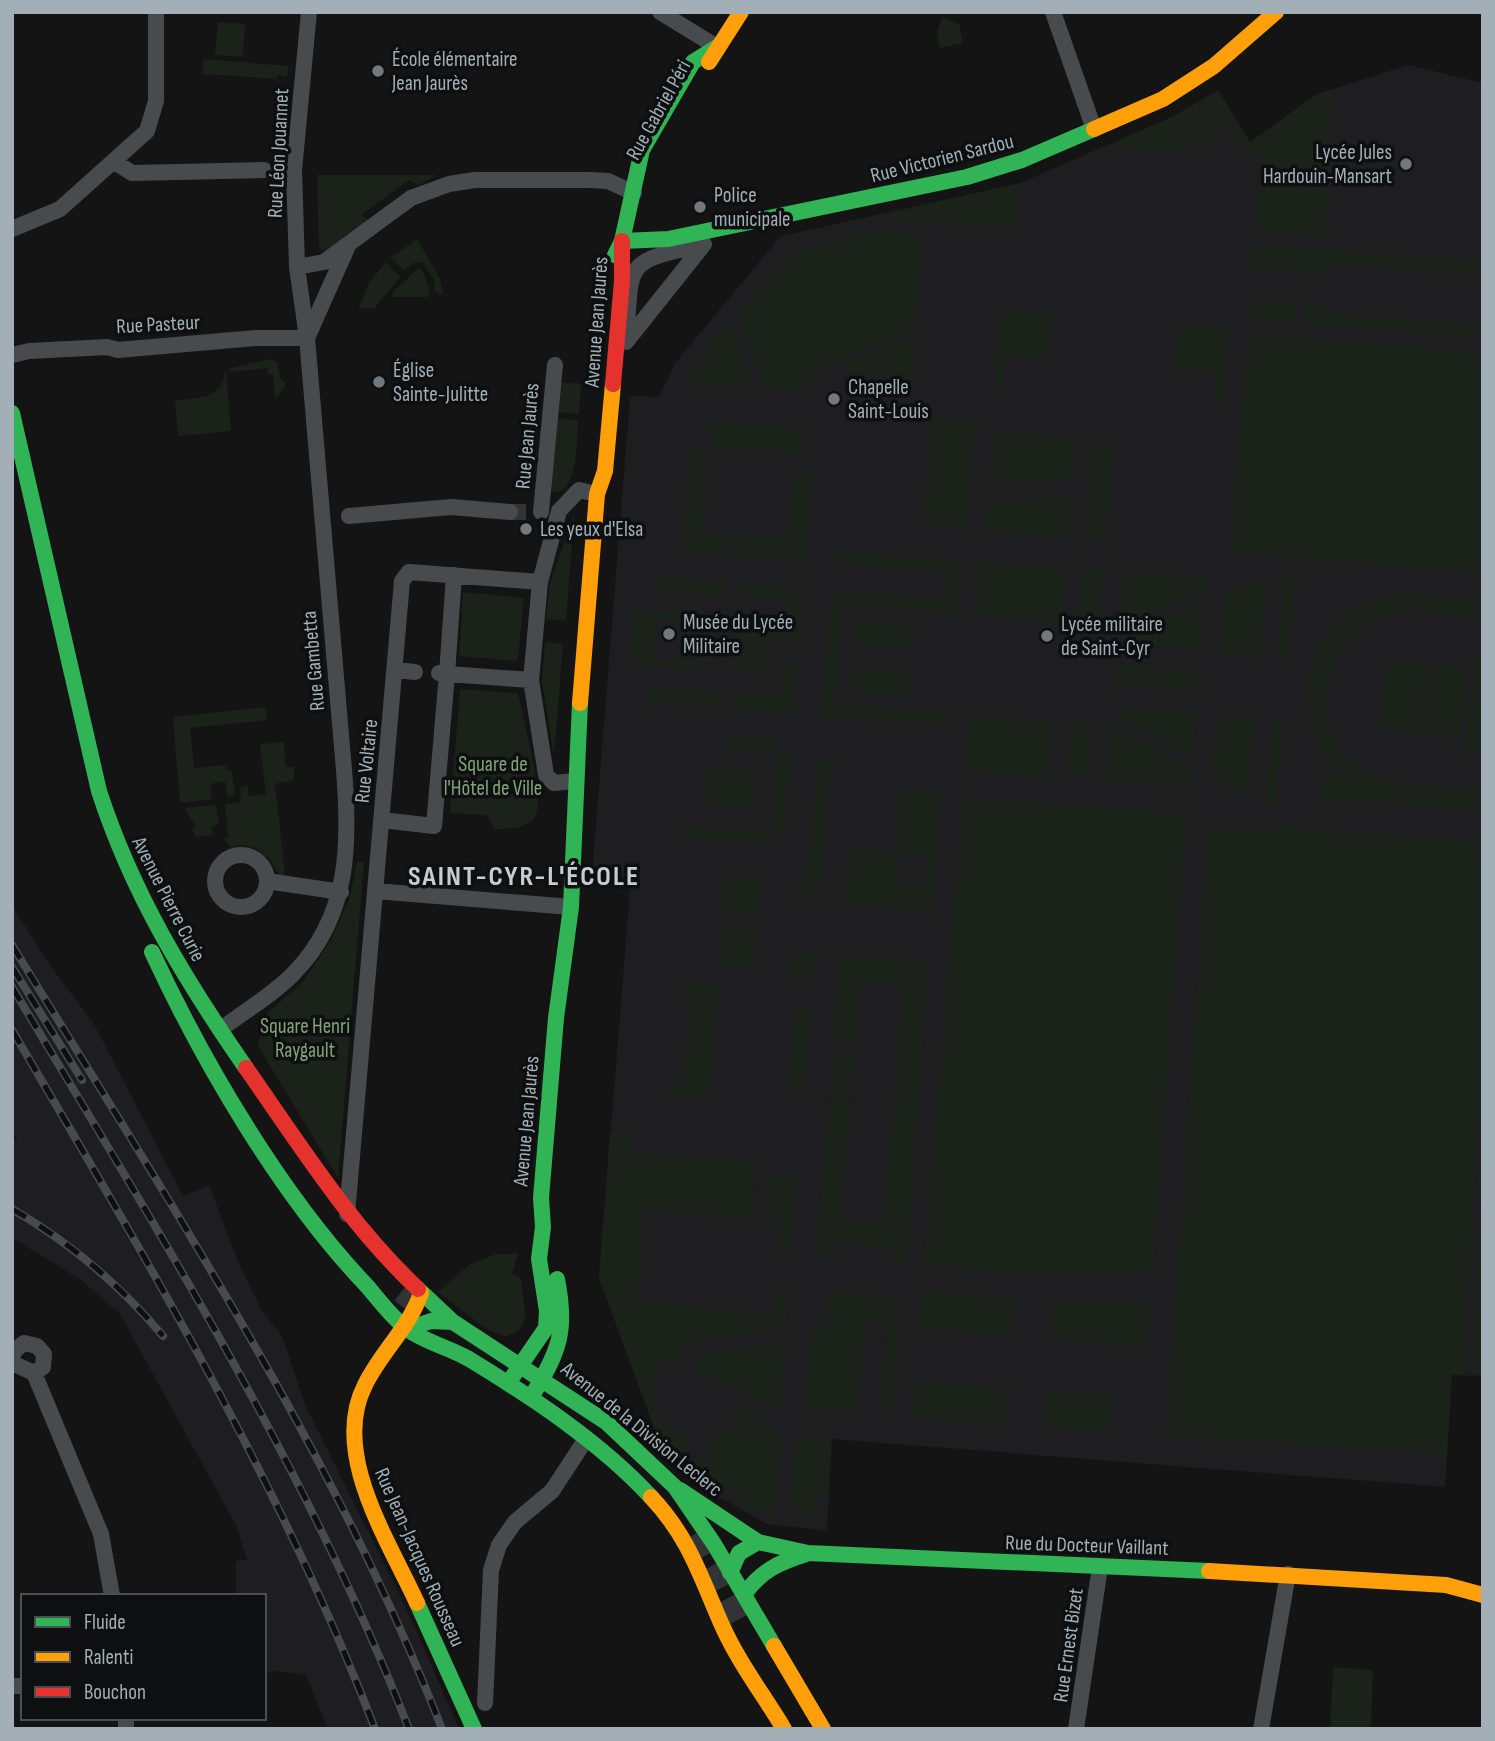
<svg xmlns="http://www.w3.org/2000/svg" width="1495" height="1741" viewBox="0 0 1495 1741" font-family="'Sofia Sans Condensed',sans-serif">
<rect width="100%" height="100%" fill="#141414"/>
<!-- built -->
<path fill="#1e1e20" d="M1409,65l74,18v1293l-31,-1 -7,112 -613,-48 -5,92 -61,-7 -50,-29 -58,-57 -59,-160 32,-400 -39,-4 38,-476 5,-2 24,1 17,-35 105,-126 239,-53 154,-67 44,-26 32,52 67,-48z
M12,905l37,59 45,60 89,172 26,-11 30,79 22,45 21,27 23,69 103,207 51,117h-131l-22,-54 -30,-4 -12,3v-78h-28v-35l11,-1 -10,-33 -117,-213 -39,-34 -69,-42v-96l5,-3 -5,-8z"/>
<!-- green -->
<path fill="#1b221a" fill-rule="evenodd" d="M942,17l17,7 4,19 -23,5 -3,-16z
M218,22l27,2 -2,33 -28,-2z
M204,59l84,7 -1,10 -10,-1v4l-75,-5z
M1333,89l-7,149 -70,-6 4,-72 -5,-8 -17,-4 -13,-21 -12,-6 -2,31 -8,-3 1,-12h-8l-2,11 -27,3 -61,-4 68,-31 44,-26 32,52 67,-48z
M317,175h119l-17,10 -10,-5 -48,35 8,5 -38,28 -9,2 -3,-4z
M1020,183l-4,45 -142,-10z
M888,232l34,2 -7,95 -91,38 -9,7 -8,17 -42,-3 -28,-72 52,-61 73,-22z
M417,239l23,40 3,16 -8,-3 -1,-12 -11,-17 -7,-1 -12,8 -13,-12z
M1253,245l230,16v15l-157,-13 -1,10 -72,-4z
M386,262l14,15 -26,32 -15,-1 9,-24z
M417,269h5l8,23 -3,5h-34l-1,-4z
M1250,299l47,4 -2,20 -47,-4z
M1306,302l17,1 -1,10 161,13v11l-178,-13z
M1002,310l51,5 -5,44 -42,-3 -3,30 -8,-1z
M1179,325l50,3 -6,78h-8l2,-33 -42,-3z
M724,329l8,1 20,52 -3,5 -59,-4 -2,-8z
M1248,334l235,18v222l-253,-21z
M916,336l-4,44 -64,-6 -8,-7z
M270,359l8,3 2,16 6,6 -11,16 -2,-26h-5l-1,-6 -39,4 3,-4z
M226,370l5,61 -53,5 -3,-35 33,-5 13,-10z
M558,382l23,2 -2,30 -24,-2z
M555,418l23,2c-1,18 1,80 -29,71z
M932,419l43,3 -8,106 -44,-4z
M708,422l96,7 -2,25 -90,-8 1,-14 -6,-1z
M995,431l81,7 -3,40 -84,6z
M1092,444l21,2 -7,95 -21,-2z
M690,447l18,1 -6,85 30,2 -2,20 -48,-3z
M794,471l19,1 -8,89 -65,-5 1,-20 47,4z
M1072,497l-4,40 -82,-6 1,-27z
M574,515l-8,106 -20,-2 4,-37z
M836,552l119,9 4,5 -2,48 -115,-8 -7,98 114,9 -1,12 -126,-9 10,-125 115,9 2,-27 -114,-10z
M981,562l84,7 -4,54 -84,-7z
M1084,568l19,1 -5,55 -19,-2z
M1286,570l10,1 -8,85h-10z
M1123,571l84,7 -1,13 -84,35 -3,-5z
M659,577l69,6 -1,15 -69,-7z
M1254,581l11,1 -5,73 -39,-3 4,-57z
M741,584l63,5 -5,55 -13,-1 3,-43 -49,-3z
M463,592l61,6 -6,61 -3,2 -56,-5z
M1406,594l77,7v18c-32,-3 -71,-13 -102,-2 -62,23 -80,123 -14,155 35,17 77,15 116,17v22l-164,-13 2,-22 22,1c-66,-69 -37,-173 63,-183z
M1204,603l-3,46 -73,-5 -2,-8z
M635,611l57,4 -4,53 -57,-4zM656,619l26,1 -4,43 -25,-2z
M859,620l53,5 3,3 -2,15 -7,1 -2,5 -47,-4 -3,-3z
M697,621h7l11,15 -3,12 3,6 -13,12h-8z
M735,623l40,2 -2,22 -30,-3 -8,-12z
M545,642l18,2 -9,112 -12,-74z
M744,650l28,2 -1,20 -39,-3 1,-10 7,-2z
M1474,653h9v101l-17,-1z
M1387,661l37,3 -5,69 -38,-3z
M785,662h13l-5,51 -63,-5 2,-14 50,3z
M1116,665l84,7 -2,19 -84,-7z
M1429,665l37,2 -5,69 -38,-2z
M856,667l47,3 2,6 6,2 -5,19 -53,-5 -3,-2 2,-21z
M649,688l70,5 -2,14 -68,-5z
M460,689l58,4c4,22 28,109 17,124 -10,12 -26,12 -40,12l-9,-14 -36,-2z
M265,707l2,13 -77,8 4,40 33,-3 1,6h4l3,25 -8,1 -2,-16 -15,3 2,15 -32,4 -7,-86z
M1120,709l76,4 -4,47 -74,-45z
M970,716l83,6 -4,56 -83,-7z
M1216,716l38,3 -5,71h-9l-28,-18z
M1071,721l20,2 -5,54 -19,-1z
M1273,721l10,1 -8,85 -9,-1z
M1117,725l75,47 -2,14 -83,-7 3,-51z
M730,736l45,4 -2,13 -45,-3z
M284,742l2,25 8,-1v14l-19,4 10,91h-6c-10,-21 -25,-34 -49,-28l-6,-8 4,-1 -3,-34 16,-2 -1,-15 8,-2 1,11 17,-2 -6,-50z
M778,754l13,1 -7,79 -12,-1z
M818,760l13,2 -12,135 -22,-2 3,-19h8z
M707,767l47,4 -4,37 -47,-5z
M900,790l41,3 -9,118 -88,-7 4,-55 47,4zM898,854l30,2 -3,29 -29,-2z
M964,798l222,16 -33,456c-78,6 -151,5 -229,-6z
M216,805l3,19 -7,2 1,9 -18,2 -3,-9 3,-3 -11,-17z
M679,826l87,6 -1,12 -87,-7z
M1276,826l207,17v279l-6,9 -14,244h-11l-5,79 -281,-17 43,-609 67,2z
M357,862h7l-26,316 -80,-132 7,-31 38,-33 28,-42 19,-43z
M725,876l36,3 -3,36 -36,-3z
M721,927l36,3 -2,37 -37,-2z
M792,952l24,1 -4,24 -22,-3z
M840,955l88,6 -21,301 -14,-1v-11l-57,-9 -2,14 -17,-3 17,-200 20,3 -14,165 44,3 20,-238 -44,-4 -5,61 -21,-1z
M678,982l40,3 -9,114 -40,-2 2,-15 12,1 8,-91 -13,-2z
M796,1009l14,1 -6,76 -14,-1z
M610,1133l21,2 -1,18 126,9 -4,56 -107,-8 -8,92 136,12 2,-24 14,1 -4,38 -84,10 -15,5 -7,16 -22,1 -7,51 11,1 -1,10 7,1v6l19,2 -2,26 23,2 3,-26 19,1 1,-6 5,1 -1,-25 3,-2 38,27 7,9 -6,75 -22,-3 -96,-73 -59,-160z
M1483,1172v199l-13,-1z
M769,1178h28l-6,68 -12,-1 2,-25 -16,-1z
M496,1254h22l-6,20 9,4 5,41 -8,12 -13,6 -20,-9 -47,-36 31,-27z
M922,1290l92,9 -3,37 -94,-7z
M830,1291l70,8 -7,114 -12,-1 6,-89 -22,-2 -7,89 -52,-3 6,-83 15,1z
M1054,1304h85l9,3 3,11 -4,29 -96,-8z
M763,1344l13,2 8,10 -4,46 -4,4c-8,1 -66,-29 -78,-35l-2,-7 6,-10z
M915,1382l92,7 -3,36 -92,-7z
M1046,1391l64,4 -2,36 -64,-3z
M797,1437l34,2 -3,57 -13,-1 -1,19 -23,-1z
M1333,1667l40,3 -2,59h-41z"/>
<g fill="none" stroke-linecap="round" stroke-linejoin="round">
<!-- street-tunnel -->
<path stroke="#313335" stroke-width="16" stroke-dasharray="16 8" stroke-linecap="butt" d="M510,512h24"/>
<!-- primary-tunnel -->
<path stroke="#313335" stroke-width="24" stroke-dasharray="24 12" stroke-linecap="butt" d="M402,1291l31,25
M695,1534l46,86"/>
<!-- street -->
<path stroke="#484b4d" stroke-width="16" d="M660,12l57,35
M1053,12l41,117
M115,162l17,11 132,-3
M12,229l48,-20 87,-78 9,-30v-89
M704,244l-3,4 -75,94c6,-82 -4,-79 78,-98z
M297,267l27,-5 87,-64 38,-14 26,-4h116l17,1 26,12
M307,338l40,-90
M12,355l17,-4 78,-4 11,3 138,-12h51
M541,512l14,-147
M349,516l102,-9 59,5
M454,575l-7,99 84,6
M396,670l19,2
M575,781l-21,2 -8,-8 -15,-95 9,-98 19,-71 20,-21 18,4
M382,820l52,6 13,-152 -8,-1
M215 881a26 26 0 1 1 52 0a26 26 0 1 1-52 0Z
M267,881l74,11
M375,891l196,16
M221,1029c24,-18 53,-35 73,-56 56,-57 56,-130 50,-203l-37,-432 -10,-71 -3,-97 15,-158
M347,1214l55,-633 7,-9 131,10
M12,1360l2,-9 10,-8 13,3 7,8 -1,13 -9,6
M12,1363l22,10 67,161 11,62
M12,1686h11
M485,1703l6,-133 8,-25 16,-23 37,-31 34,-52
M126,1729v-11
M1076,1729l24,-162
M1261,1729l27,-155"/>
<!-- fast -->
<path stroke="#30b455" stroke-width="16" d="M622,241l46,-2 299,-62 55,-17 72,-31
M615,255l7,-14 20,-91 51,-88 24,-15
M12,413l87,378c33,102 86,189 147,277
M152,952c52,112 130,245 215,334 12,14 25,32 40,43 18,13 43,19 62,30 64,39 131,83 182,138
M418,1289l35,33 153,100 69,65 39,57 60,102
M407,1329l24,-8 22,1
M511,1379l35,-51 1,-17 -8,-52 4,-32 -2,-29 15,-180 15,-111 9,-204
M533,1394c27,-44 34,-64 24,-115
M680,1490l78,52 50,11 401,18
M730,1573l9,-20 19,-11
M744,1595c16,-24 36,-33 62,-41
M417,1603l57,126"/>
<!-- slow -->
<path stroke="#ff9f0a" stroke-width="16" d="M709,62l32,-50
M1094,129l69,-30 51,-33 62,-54
M580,703l17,-209 8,-23 8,-87
M651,1497c37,39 49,78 70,126 16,37 42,71 63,106
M1209,1571l237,14 37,10
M417,1603c-28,-62 -87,-150 -52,-218 16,-33 44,-57 56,-92
M774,1646l49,83"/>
<!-- jam -->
<path stroke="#e5322d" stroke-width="16" d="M613,384l9,-103v-40
M246,1068c54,77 103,156 172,221"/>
<defs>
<path id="rail" d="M12,945c154,253 322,506 430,784
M12,967l70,113
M12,987c144,241 295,480 397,742
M12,1030c133,227 269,453 363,699
M12,1209c59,34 107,75 151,127"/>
</defs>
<!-- rail casing -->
<use href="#rail" stroke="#484b4d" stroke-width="8"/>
<!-- rail -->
<use href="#rail" stroke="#0e0f10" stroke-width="5" stroke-dasharray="16" stroke-linecap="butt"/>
</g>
<!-- markers -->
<g fill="#71797e" stroke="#0e0f10" stroke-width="2.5">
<circle cx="378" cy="71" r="7"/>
<circle cx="1406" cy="164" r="7"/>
<circle cx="700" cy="207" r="7"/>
<circle cx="379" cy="382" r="7"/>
<circle cx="834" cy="399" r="7"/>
<circle cx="526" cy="529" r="7"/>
<circle cx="669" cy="634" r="7"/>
<circle cx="1047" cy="636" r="7"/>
</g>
<g text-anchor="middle" stroke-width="7" stroke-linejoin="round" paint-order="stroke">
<!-- poi labels -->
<g font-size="21" fill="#a3afb7" stroke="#0e0f10" text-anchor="start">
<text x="392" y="66">École élémentaire<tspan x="392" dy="24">Jean Jaurès</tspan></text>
<text x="1392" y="159" text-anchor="end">Lycée Jules<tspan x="1392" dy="24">Hardouin-Mansart</tspan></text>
<text x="714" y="202">Police<tspan x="714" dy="24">municipale</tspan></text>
<text x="393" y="377">Église<tspan x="393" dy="24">Sainte-Julitte</tspan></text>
<text x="848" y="394">Chapelle<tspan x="848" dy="24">Saint-Louis</tspan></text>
<text x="540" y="536">Les yeux d'Elsa</text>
<text x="683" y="629">Musée du Lycée<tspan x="683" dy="24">Militaire</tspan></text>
<text x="1061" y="631">Lycée militaire<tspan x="1061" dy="24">de Saint-Cyr</tspan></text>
</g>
<!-- street labels -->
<g font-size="21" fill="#a3afb7" stroke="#0e0f10">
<text transform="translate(658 110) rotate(-61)" y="7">Rue Gabriel Péri</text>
<text transform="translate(278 153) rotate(-87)" y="7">Rue Léon Jouannet</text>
<text transform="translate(942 158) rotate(-14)" y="7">Rue Victorien Sardou</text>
<text transform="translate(596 322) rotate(-86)" y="7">Avenue Jean Jaurès</text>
<text transform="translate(158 324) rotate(-3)" y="7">Rue Pasteur</text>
<text transform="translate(527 436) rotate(-85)" y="7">Rue Jean Jaurès</text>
<text transform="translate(313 661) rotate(-95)" y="7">Rue Gambetta</text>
<text transform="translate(366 761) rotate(-84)" y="7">Rue Voltaire</text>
<text transform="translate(169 899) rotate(63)" y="7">Avenue Pierre Curie</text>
<text transform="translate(526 1121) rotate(-85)" y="7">Avenue Jean Jaurès</text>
<text transform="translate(642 1429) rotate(39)" y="7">Avenue de la Division Leclerc</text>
<text transform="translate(1087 1545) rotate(2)" y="7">Rue du Docteur Vaillant</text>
<text transform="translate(420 1557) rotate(66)" y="7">Rue Jean-Jacques Rousseau</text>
<text transform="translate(1068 1645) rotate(-82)" y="7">Rue Ernest Bizet</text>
</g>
<!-- park labels -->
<g font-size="21" fill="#82a478" stroke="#0e0f10">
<text x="493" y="771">Square de<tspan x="493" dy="24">l'Hôtel de Ville</tspan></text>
<text x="305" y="1033">Square Henri<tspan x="305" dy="24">Raygault</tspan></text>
</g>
<!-- district labels -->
<g font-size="28" font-weight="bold" letter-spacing="2" fill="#c5cdd3" stroke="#0e0f10">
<text x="524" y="885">SAINT-CYR-L'ÉCOLE</text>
</g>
</g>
<!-- border -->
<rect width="1495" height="1741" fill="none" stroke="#a3afb7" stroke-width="28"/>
<!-- legend -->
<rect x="21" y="1594" width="245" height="126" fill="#0e0f10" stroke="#4a4f53" stroke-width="2"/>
<rect x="35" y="1617" width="35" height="10" fill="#30b455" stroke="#4a4f53" stroke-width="2"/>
<text x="84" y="1629" font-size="21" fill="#a3afb7">Fluide</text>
<rect x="35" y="1652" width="35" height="10" fill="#ff9f0a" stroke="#4a4f53" stroke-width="2"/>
<text x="84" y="1664" font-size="21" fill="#a3afb7">Ralenti</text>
<rect x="35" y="1687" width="35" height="10" fill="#e5322d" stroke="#4a4f53" stroke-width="2"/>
<text x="84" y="1699" font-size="21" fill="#a3afb7">Bouchon</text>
</svg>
